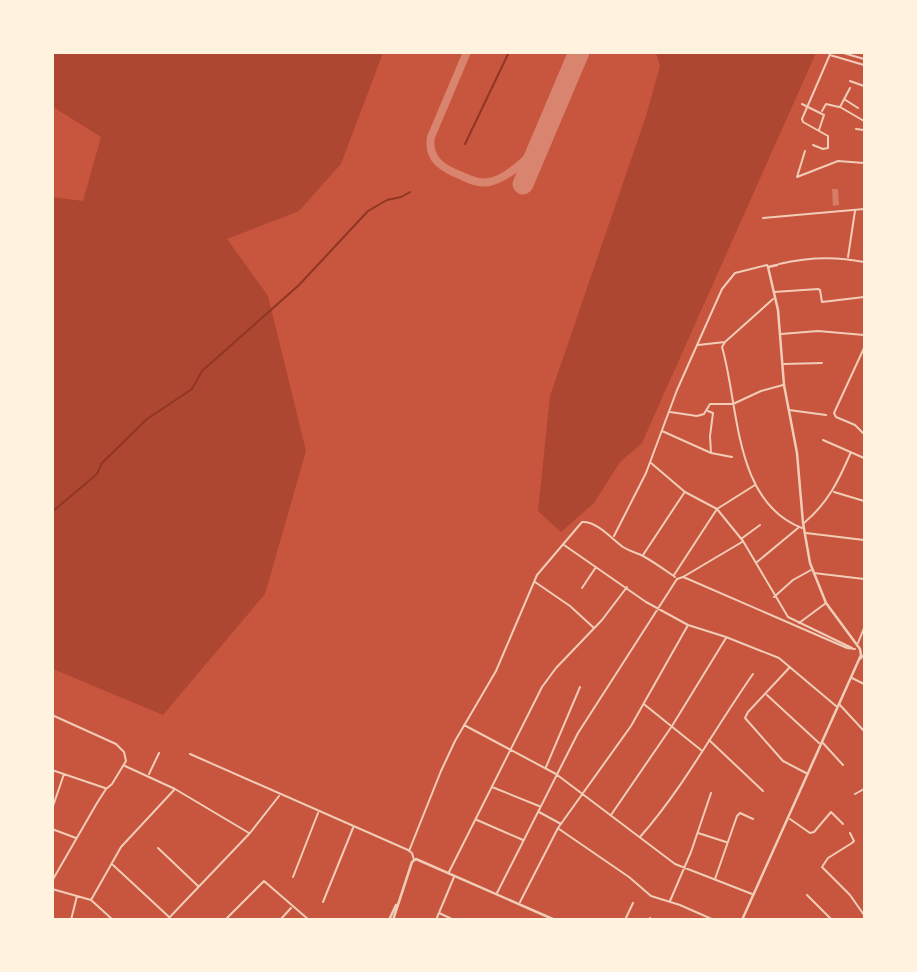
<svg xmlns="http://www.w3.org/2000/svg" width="917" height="972" viewBox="0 0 917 972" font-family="Rubik,sans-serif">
<rect width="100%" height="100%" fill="#c8553d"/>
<!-- green -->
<path fill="#ae4732" d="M52,53h331l-42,111 -42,47 -72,28 41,57 38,155 -41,143 -102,121 -110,-46v-472l30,4 18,-64 -48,-30z
M656,53h160l-174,390 -22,19 -26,41 -33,29 -23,-21 12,-115 96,-280 14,-50z"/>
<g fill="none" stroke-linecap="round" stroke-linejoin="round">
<!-- stream -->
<path stroke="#8f3625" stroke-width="2" d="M465,144l44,-92
M52,512l45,-38 5,-11 45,-44 45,-30 10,-18 97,-86 69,-74 19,-11 14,-3 9,-5"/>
<!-- taxiway -->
<path stroke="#d8846e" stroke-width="8" d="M467,52l-36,85c-4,23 13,32 31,39 9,4 17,8 27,6 17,-3 39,-23 49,-36"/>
<!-- runway -->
<path stroke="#d8846e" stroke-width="21" d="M523,184l56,-132"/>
</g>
<!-- building -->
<path fill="#d67c66" d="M832,189h6l1,16 -6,1z"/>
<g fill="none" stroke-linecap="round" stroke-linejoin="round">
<!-- minor -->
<path stroke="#f1ccb7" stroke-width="2" d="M840,52l24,7
M830,55l34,10
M850,81l14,5
M850,88l-10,19 24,14
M844,99l14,9
M802,104l22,11 -5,15
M822,111l4,-7 13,3
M856,129l8,1
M813,145l10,4 5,-1v-12l-25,-14 -1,-3 29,-67
M805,151l-8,26 41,-16 26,2
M763,218l101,-9
M848,257l7,-46
M779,264c29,-7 56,-8 85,-2
M774,292l44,-3 2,1 2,12 42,-5
M781,334l37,-3 46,4
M725,342l-3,5c17,57 11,155 80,181
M698,345l27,-3 48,-43
M864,348l-30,65 2,4 19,8 9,9
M784,364l38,-1
M789,410l37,5
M708,411l5,2 -3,23 1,17
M670,412l27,4 7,-2 6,-10h23l28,-13 22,-6
M662,431l49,22 21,4
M823,440l41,18
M651,463l34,29 32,17 26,32 45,76 64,31
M834,492l30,9
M804,523c24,-20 35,-43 47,-71
M806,533l58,7
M614,536l32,-63 31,-83 45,-101 13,-16 32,-8 1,2
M741,539l19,-14
M564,545l82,57 42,23 38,12 53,21 57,48
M643,555l41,-62
M757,562l41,-34
M814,573l50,6
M674,575l43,-66 38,-24
M683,577l59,-35
M535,582l35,24 24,22
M582,588l14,-21
M774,597l19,-17 18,-10
M799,623l27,-20
M858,643l6,-15
M860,659l4,-4
M790,667l-42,45 -3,6 38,43 23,12
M852,678l12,6
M767,695l52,48
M839,704l25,27
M645,705l56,45
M52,715l64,29 8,8 2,9 -14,23 -6,5 -9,14 -45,78
M464,725l92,49 119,90 77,30
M709,740l54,51
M822,742l21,23
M190,754l218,96 4,3 2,7
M125,766l50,23 74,44
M546,767l34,-80
M52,770l53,18
M149,774l10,-21
M492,787l47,19
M855,794l9,-5
M52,809l12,-35
M539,812l22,12
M611,815l61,-89 54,-88
M790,819l20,14 4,-1 17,-20 12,12
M477,820l46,20
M52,829l24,9
M559,829l70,48 22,19 29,9 34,15
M698,833l28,9
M850,833l4,8 -2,2 -24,15 -6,9 28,28 14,20
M640,837c44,-50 75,-109 113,-163
M158,848l40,38
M409,851l32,-80 14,-30 41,-70 41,-96 45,-53c15,-1 30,17 41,25 6,4 14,6 20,9 11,6 22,14 32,21
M113,865l55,51
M449,872l93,-185 14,-19 46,-48 25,-33
M293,877l25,-64
M715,879l22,-63 3,-3 13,6
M52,889l39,11 22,20
M497,893l81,-160 99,-154 6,-2 5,2 159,69 8,1
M807,895l25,25
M91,900l30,-53 53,-57
M670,901l21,-49 20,-59
M323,902l30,-74
M520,902l38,-74 73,-102 57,-101
M439,913l15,7
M71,920l6,-24
M167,920l83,-87 29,-37
M225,920l39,-39 45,39
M280,920l11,-12
M436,920l18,-43
M625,920l8,-17
M649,920l1,-2"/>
<!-- tertiary -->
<path stroke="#f1ccb7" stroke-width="2.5" d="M389,920l7,-15
M393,920l19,-58 4,-3 139,61
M742,920l119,-265 -1,-6 -34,-46 -16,-40 -7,-40 -6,-70 -13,-68 -6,-75 -10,-43 9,-2"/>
</g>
<!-- border -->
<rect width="917" height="972" fill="none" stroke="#fff3e0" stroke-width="108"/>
</svg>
